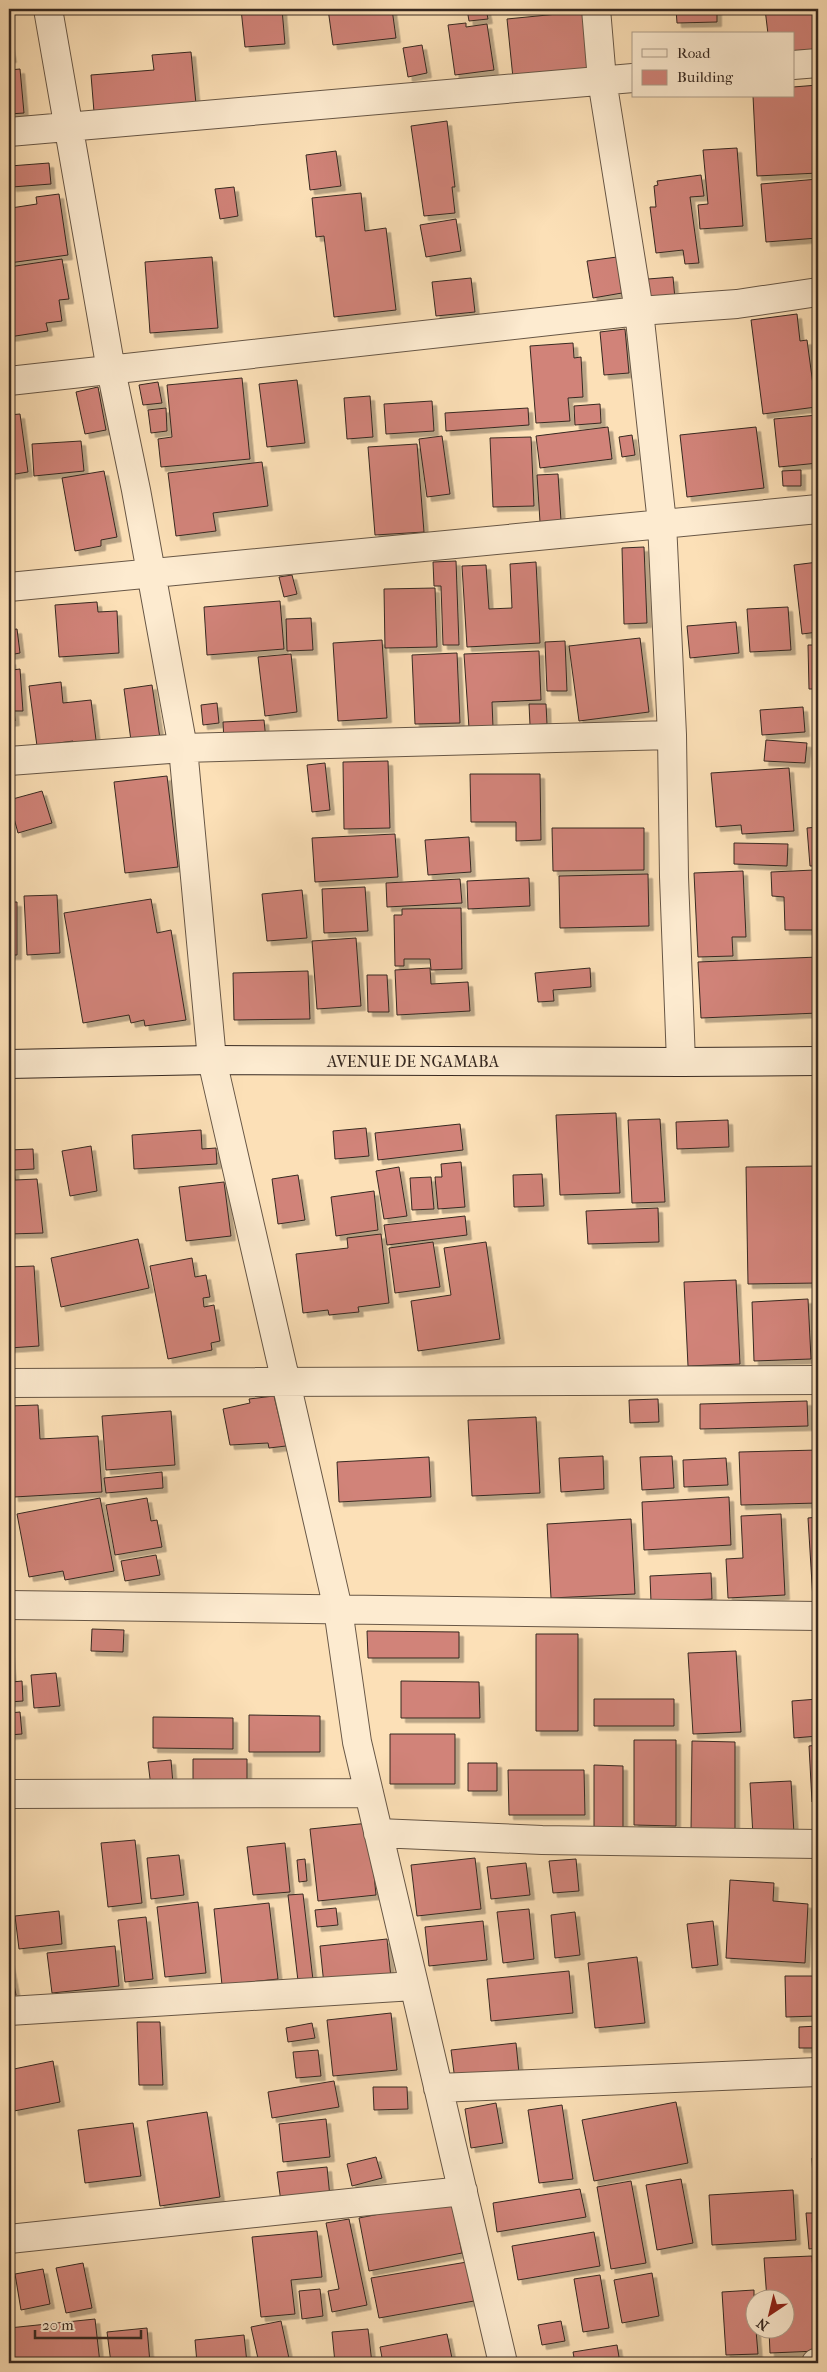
<svg xmlns="http://www.w3.org/2000/svg" width="827" height="2372" viewBox="0 0 827 2372" font-family="'IM FELL French Canon',serif">
<defs>
<filter id="shadow"><feDropShadow dx="4.5" dy="4.5" stdDeviation="0" flood-color="#0004"/></filter>
</defs>
<rect width="100%" height="100%" fill="#fce0b7"/>
<filter id="stains"><feTurbulence type="fractalNoise" baseFrequency=".004" numOctaves="4"/><feColorMatrix values="0 0 0 0 .2 0 0 0 0 .09 0 0 0 0 .02 0 0 0 .5 -.17"/></filter>
<radialGradient id="worn" r=".72"><stop offset=".6" stop-color="#630" stop-opacity="0"/><stop offset="1" stop-color="#630" stop-opacity=".3"/></radialGradient>
<!-- building -->
<path fill="#d18379" stroke="#372921" filter="url(#shadow)" d="M241,9h41l3,35 -40,3z
M328,9h64l4,29 -63,7z
M467,9h19l2,10 -19,2z
M676,9h41v13l-40,1z
M765,9h53v40l-25,2v-17h-25z
M588,11l6,59 -81,8 -6,-59z
M466,23v4l21,-3 7,46 -39,5 -7,-50z
M9,42l3,16h-3z
M422,45l5,28 -19,4 -5,-29z
M191,52l5,52 -102,8 -3,-37 63,-5 -2,-15z
M20,69l4,44 -15,1v-44z
M818,85v88l-61,3 -4,-80h40v-9z
M447,121l8,66h-3l3,26 -31,3 -13,-90z
M737,148l6,78 -43,3 -2,-24 10,-1 -5,-54z
M336,151l5,35 -31,4 -4,-35z
M49,163l2,21 -39,3 -2,-21z
M701,175l3,21 -14,1 9,66 -14,1 -2,-14 -27,3 -6,-46h6l-2,-21 4,-1 -1,-4z
M818,179v59l-52,4 -5,-58z
M234,187l4,29 -18,3 -5,-30z
M361,193l4,38 21,-3 10,82 -62,7 -10,-81 -8,1 -4,-39z
M59,194l9,61 -59,8v-29h5l-3,-26 26,-4 -1,-7z
M456,219l5,32 -35,6 -6,-32z
M212,257l6,71 -68,5 -5,-71z
M617,257l5,36 -29,5 -6,-37z
M62,259l7,40 -10,1 3,21 -16,2 2,8 -39,6v-70z
M673,277l2,22 -24,3 -3,-23z
M471,278l4,34 -39,4 -4,-34z
M797,314l3,27 7,-1 9,67 -53,7 -12,-94z
M625,329l4,44 -25,2 -4,-43z
M573,343l1,15 7,-1 2,40 -15,1 2,23 -34,2 -6,-77z
M242,378l8,81 -89,8 -3,-28 14,-2 -5,-52z
M297,380l8,63 -38,4 -8,-63z
M158,382l4,21 -19,2 -4,-20z
M98,387l8,43 -21,4 -9,-42z
M370,396l3,41 -26,2 -3,-41z
M432,401l2,30 -48,3 -2,-30z
M600,404l1,19 -26,2 -1,-19z
M166,408l1,23 -16,2 -3,-23z
M528,408l1,17 -83,6 -1,-18z
M20,414l8,58 -19,3v-60z
M818,415v48l-39,4 -5,-48z
M608,427l4,32 -72,9 -4,-32z
M756,427l8,61 -77,9 -7,-62z
M632,435l3,20 -13,2 -3,-20z
M442,436l8,58 -23,3 -8,-58z
M531,437l3,69 -41,1 -3,-69z
M81,441l3,30 -50,5 -2,-32z
M417,444l7,88 -49,3 -7,-88z
M262,462l6,44 -55,7 3,18 -40,5 -8,-63z
M801,470v16h-18l-1,-15z
M104,471l13,66 -16,3v6l-26,5 -13,-73z
M558,474l3,47 -21,1 -3,-47z
M644,547l3,76 -23,1 -2,-76z
M456,561l3,84h-16l-2,-59h-7l-1,-24z
M536,562l4,81 -73,4 -5,-81 24,-1 3,44 23,-1 -2,-44z
M818,562v70l-16,2 -8,-69z
M292,575l5,19 -13,3 -5,-20z
M435,588l2,59 -52,1 -1,-59z
M280,601l4,48 -77,6 -3,-48z
M97,602l1,10 19,-1 2,42 -60,4 -4,-52z
M788,607l3,43 -41,2 -3,-43z
M311,618l2,32 -26,1 -1,-32z
M736,622l3,31 -49,5 -3,-32z
M17,629l3,24 -11,2v-25z
M640,638l9,74 -70,9 -10,-75z
M382,640l5,78 -49,3 -5,-78z
M565,641l2,50h-20l-2,-49z
M808,645h10v44h-9z
M539,651l2,49 -49,2 1,25 -24,1 -5,-74z
M457,653l3,70 -45,1 -3,-69z
M291,654l6,58 -32,4 -7,-59z
M9,660h2l1,10 8,-1 3,42h-9l1,10 -6,1z
M61,682l2,21 28,-3 6,48 -23,3 -1,-10 -36,5 -8,-60z
M152,685l9,60 -29,3 -8,-59z
M217,703l2,20 -16,2 -2,-20z
M529,704h17l1,20 -17,1z
M803,707l2,25 -43,3 -2,-25z
M264,720l2,20 -42,2 -1,-20z
M766,740l41,3 -2,20 -41,-2z
M388,761l2,67 -46,1 -1,-67z
M325,763l5,47 -18,2 -5,-47z
M789,768l5,63 -52,3 -1,-9 -25,2 -5,-54z
M470,774h70l1,66 -25,1v-19h-45z
M167,776l11,91 -53,6 -11,-91z
M42,791l10,32 -34,10 -9,-33z
M818,827v39h-8l-3,-38z
M552,828h92v42l-91,1z
M395,834l3,43 -83,5 -3,-44z
M469,837l2,35 -43,3 -3,-35z
M734,843l54,1 -1,22 -53,-2z
M814,870l1,60h-30l-1,-33 -12,-1 -1,-24z
M743,871l3,66h-14l1,19 -35,1 -4,-84z
M648,874l1,52 -89,2 -1,-52z
M529,878l1,28 -62,3 -1,-28z
M460,879l2,24 -75,4 -1,-24z
M365,887l3,44 -44,2 -2,-44z
M302,890l5,48 -40,3 -5,-47z
M57,895l3,58 -33,2 -3,-59z
M151,899l6,34 14,-3 15,90 -41,6 -1,-6 -13,3 -2,-8 -46,8 -19,-110z
M9,902h8v53h-8z
M461,908l1,61 -31,1 -1,-11h-26v7h-9l-1,-51h8v-6z
M356,938l5,68 -44,3 -5,-68z
M818,957v56l-117,5 -3,-56z
M430,968l1,16 37,-2 2,29 -73,4 -2,-45z
M590,968l1,19 -38,3 1,11 -16,1 -3,-29z
M308,971l2,48 -76,1 -1,-47z
M367,975h20l2,37h-21z
M616,1113l4,80 -60,2 -4,-80z
M660,1119l5,83 -33,1 -4,-83z
M728,1120l1,27 -52,2 -1,-27z
M460,1124l3,26 -85,10 -3,-27z
M366,1128l3,28 -34,3 -2,-28z
M201,1130l1,19 14,-1 1,16 -83,5 -2,-34z
M91,1146l6,45 -27,5 -8,-45z
M33,1149l1,20 -20,1 1,10 22,-1 6,54 -34,1v-84z
M461,1162l4,45 -27,2 -3,-32h7l-1,-13z
M818,1166v117l-70,1 -2,-117z
M399,1167l8,49 -23,3 -8,-48z
M542,1174l2,32 -30,1 -1,-32z
M298,1175l7,45 -27,4 -6,-45z
M431,1177l3,32 -22,1 -2,-32z
M224,1182l7,54 -45,5 -7,-54z
M374,1191l4,39 -42,6 -5,-39z
M658,1208l1,34 -71,2 -2,-33z
M465,1216l2,19 -80,10 -3,-20z
M381,1234l8,69 -31,4 1,5 -30,3 -1,-5 -25,3 -7,-59 52,-6 -1,-10z
M138,1239l11,49 -88,19 -10,-49z
M433,1242l7,45 -45,6 -6,-45z
M486,1242l14,97 -82,12 -7,-50 40,-6 -7,-47z
M192,1258l3,19 11,-2 4,22 -7,1 1,9 10,-2 6,36 -9,2 1,7 -44,9 -18,-93z
M34,1266l5,80 -30,2v-81z
M736,1280l4,84 -52,2 -4,-84z
M808,1299l3,60 -57,2 -2,-59z
M274,1396l12,50 -17,2 -1,-5 -38,2 -7,-36 27,-6 -1,-4z
M658,1399l1,23 -29,1 -1,-23z
M807,1401l1,25 -108,3v-25z
M38,1405l2,34 58,-3 4,56 -88,5 -5,-91z
M171,1411l4,54 -69,5 -4,-54z
M536,1417l4,76 -68,3 -4,-76z
M818,1450v53l-77,2 -2,-53z
M603,1456l1,33 -43,3 -2,-34z
M672,1456l2,32 -32,2 -2,-33z
M429,1457l2,40 -92,5 -2,-40z
M726,1458l2,27 -44,2 -1,-27z
M162,1472l1,16 -57,5 -2,-15z
M729,1497l2,48 -87,5 -2,-48z
M100,1498l14,73 -49,9 -2,-9 -34,6 -12,-63z
M147,1498l4,23 6,-1 5,27 -47,8 -9,-50z
M781,1514l4,81 -57,3 -2,-39 17,-1 -2,-42z
M818,1517v83h-5l-5,-82z
M631,1519l4,75 -84,4 -4,-74z
M156,1555l4,20 -35,6 -4,-20z
M711,1573l1,26 -61,3 -1,-26z
M92,1629l32,1 -1,22 -32,-1z
M367,1631l92,1v26h-91z
M536,1634h42v97h-42z
M9,1645l3,37 10,-1 1,20 -14,1z
M736,1651l5,81 -48,2 -5,-81z
M56,1673l4,33 -26,2 -3,-33z
M401,1681l78,1 1,36h-79z
M594,1699h80v27h-80z
M818,1699v37l-24,2 -2,-37z
M20,1712l2,22 -13,1v-22z
M249,1715l71,1v36h-71z
M153,1717l80,1v31l-80,-1z
M390,1734h65v50h-65z
M634,1740h42v86l-42,-1z
M692,1741l43,1v89h-44z
M818,1745v56l-6,1 -3,-56z
M193,1759h54v28h-54z
M171,1760l2,24 -22,3 -3,-25z
M468,1763h29v28h-29z
M594,1765l29,1v62h-29z
M508,1770h76l1,45h-76z
M791,1781l3,53 -41,2 -3,-53z
M369,1823l7,72 -58,6 -8,-72z
M135,1840l7,63 -34,4 -7,-64z
M285,1843l5,49 -37,3 -6,-48z
M179,1855l5,40 -33,4 -4,-41z
M475,1858l6,51 -64,7 -6,-51z
M305,1859l2,22 -8,1 -2,-22z
M576,1859l3,32 -26,2 -4,-32z
M526,1863l4,32 -39,4 -4,-32z
M730,1880l44,3 -1,18 35,3 -3,59 -79,-5z
M303,1894l10,86 -15,1 -10,-86z
M198,1902l8,71 -41,4 -8,-70z
M269,1903l9,76 -56,6 -8,-76z
M336,1908l2,17 -21,2 -2,-17z
M529,1909l5,50 -31,4 -6,-51z
M59,1911l3,33 -43,5 -4,-33z
M575,1912l5,43 -25,3 -4,-43z
M146,1917l7,62 -28,3 -7,-62z
M483,1921l4,39 -58,6 -4,-39z
M713,1921l5,44 -26,3 -5,-44z
M387,1939l4,39 -67,7 -4,-39z
M115,1946l4,40 -67,7 -5,-40z
M637,1957l8,66 -50,5 -7,-65z
M9,1958l7,37 -7,1z
M569,1971l4,42 -82,8 -4,-42z
M785,1976h33v40l-32,1z
M391,2013l6,57 -64,6 -6,-56z
M137,2022h23l3,63h-24z
M312,2023l3,15 -27,4 -2,-14z
M818,2026v22h-19v-21z
M516,2043l3,30 -64,7 -4,-30z
M318,2050l3,26 -25,2 -3,-26z
M53,2061l7,41 -46,9 -5,-26v-15z
M334,2081l5,26 -67,11 -4,-26z
M373,2087h34l1,22 -34,1z
M676,2102l12,61 -94,18 -12,-61z
M496,2103l7,40 -32,5 -6,-39z
M562,2105l11,74 -34,4 -11,-73z
M207,2112l13,85 -60,9 -13,-85z
M326,2119l4,38 -47,5 -4,-38z
M133,2123l8,53 -56,7 -7,-53z
M376,2157l6,21 -30,8 -5,-22z
M818,2157v42l-4,1 -2,-42z
M327,2167l3,30 -49,5 -4,-30z
M681,2179l12,64 -36,7 -11,-65z
M631,2181l15,82 -35,6 -14,-82z
M580,2189l6,28 -89,15 -4,-29z
M793,2190l3,50 -84,5 -3,-50z
M451,2200l11,53 -93,18 -10,-53z
M806,2213h12v35l-9,1z
M349,2219l18,86 -35,7 -4,-21 11,-2 -13,-66z
M317,2231l5,46 -31,3 4,34 -34,3 -9,-80z
M594,2232l6,34 -82,14 -6,-34z
M812,2256l6,95 -48,2 -1,-23h15v-30h-17l-3,-42z
M467,2262l7,39 -95,17 -8,-40z
M83,2263l9,45 -26,5 -10,-45z
M43,2269l7,35 -29,6 -6,-36z
M652,2273l7,43 -37,7 -8,-43z
M600,2275l9,53 -26,4 -9,-53z
M320,2289l3,27 -21,3 -3,-28z
M754,2290v40h2l2,24 -32,1 -4,-63z
M95,2319l5,44h-69l-1,-4 -21,3v-34z
M281,2321l9,42h-31l-8,-36z
M561,2321l4,20 -23,4 -4,-20z
M147,2328l3,35h-39l-4,-31z
M368,2329l4,34h-37l-3,-31z
M447,2334l6,29h-70l-3,-16z
M244,2335l3,28h-50l-2,-23z
M617,2345l3,18h-45l-2,-11z"/>
<g fill="none" stroke-linecap="round" stroke-linejoin="round">
<defs>
<path id="street" d="M48,9l63,361 25,120 47,258 29,312 126,549 19,133 146,621
M596,9l6,71 37,231 23,212 10,212 2,142 7,185
M793,65l25,-2
M9,132l624,-54
M9,381l630,-70 98,-7 81,-12
M9,587l809,-78
M9,761l174,-13 489,-13
M9,1383l809,-3
M9,1605l809,11
M9,1794l360,-1
M378,1833l164,7 276,4
M9,2011l405,-25
M438,2088l380,-16
M9,2239l454,-48
M816,2363h2"/>
<path id="secondary" d="M9,1064l203,-4 469,2 137,-1"/>
</defs>
<!-- street casing -->
<use href="#street" stroke="#685746" stroke-width="30"/>
<!-- secondary casing -->
<use href="#secondary" stroke="#372921" stroke-width="30"/>
<!-- street -->
<use href="#street" stroke="#fdebd0" stroke-width="28"/>
<!-- secondary -->
<use href="#secondary" stroke="#fdebd0" stroke-width="28"/>
</g>
<g text-anchor="middle" stroke-width="4.5" stroke-linejoin="round" paint-order="stroke">
<!-- street labels -->
<g font-size="16" fill="#372921" stroke="#fdebd0">
<text x="413" y="1067">AVENUE DE NGAMABA</text>
</g>
</g>
<!-- margin -->
<rect width="827" height="2372" fill="none" stroke="#fce0b7" stroke-width="30"/>
<rect x="10" y="10" width="807" height="2352" fill="none" stroke="#372921" stroke-width="2.5"/>
<rect x="15" y="15" width="797" height="2342" fill="none" stroke="#372921"/>
<!-- legend -->
<rect x="632" y="32" width="162" height="65" fill="#fdebd0" stroke="#ae9d8a"/>
<rect x="642" y="49" width="25" height="8" fill="#fdebd0" stroke="#ae9d8a"/>
<text x="677" y="58" font-size="15" fill="#372921">Road</text>
<rect x="642" y="70" width="25" height="15" fill="#d18379" stroke="#ae9d8a"/>
<text x="677" y="82" font-size="15" fill="#372921">Building</text>
<!-- north arrow -->
<g transform="translate(770 2314) rotate(215)"><circle r="24" fill="#fdebd0" stroke="#ae9d8a"/>
<path d="M0-4L9 19L0 12L-9 19Z" fill="#8f2418"/>
<text y="-8" font-size="14" font-weight="bold" text-anchor="middle" fill="#372921">N</text>
</g>
<!-- scale -->
<path d="M35 2330v8h106v-8" fill="none" stroke="#372921" stroke-width="2.5"/>
<text x="42" y="2330" font-size="15" fill="#372921" stroke="#fdebd0" stroke-width="4" paint-order="stroke">20 m</text>
<rect width="100%" height="100%" filter="url(#stains)"/>
<rect width="100%" height="100%" fill="url(#worn)"/>
</svg>
